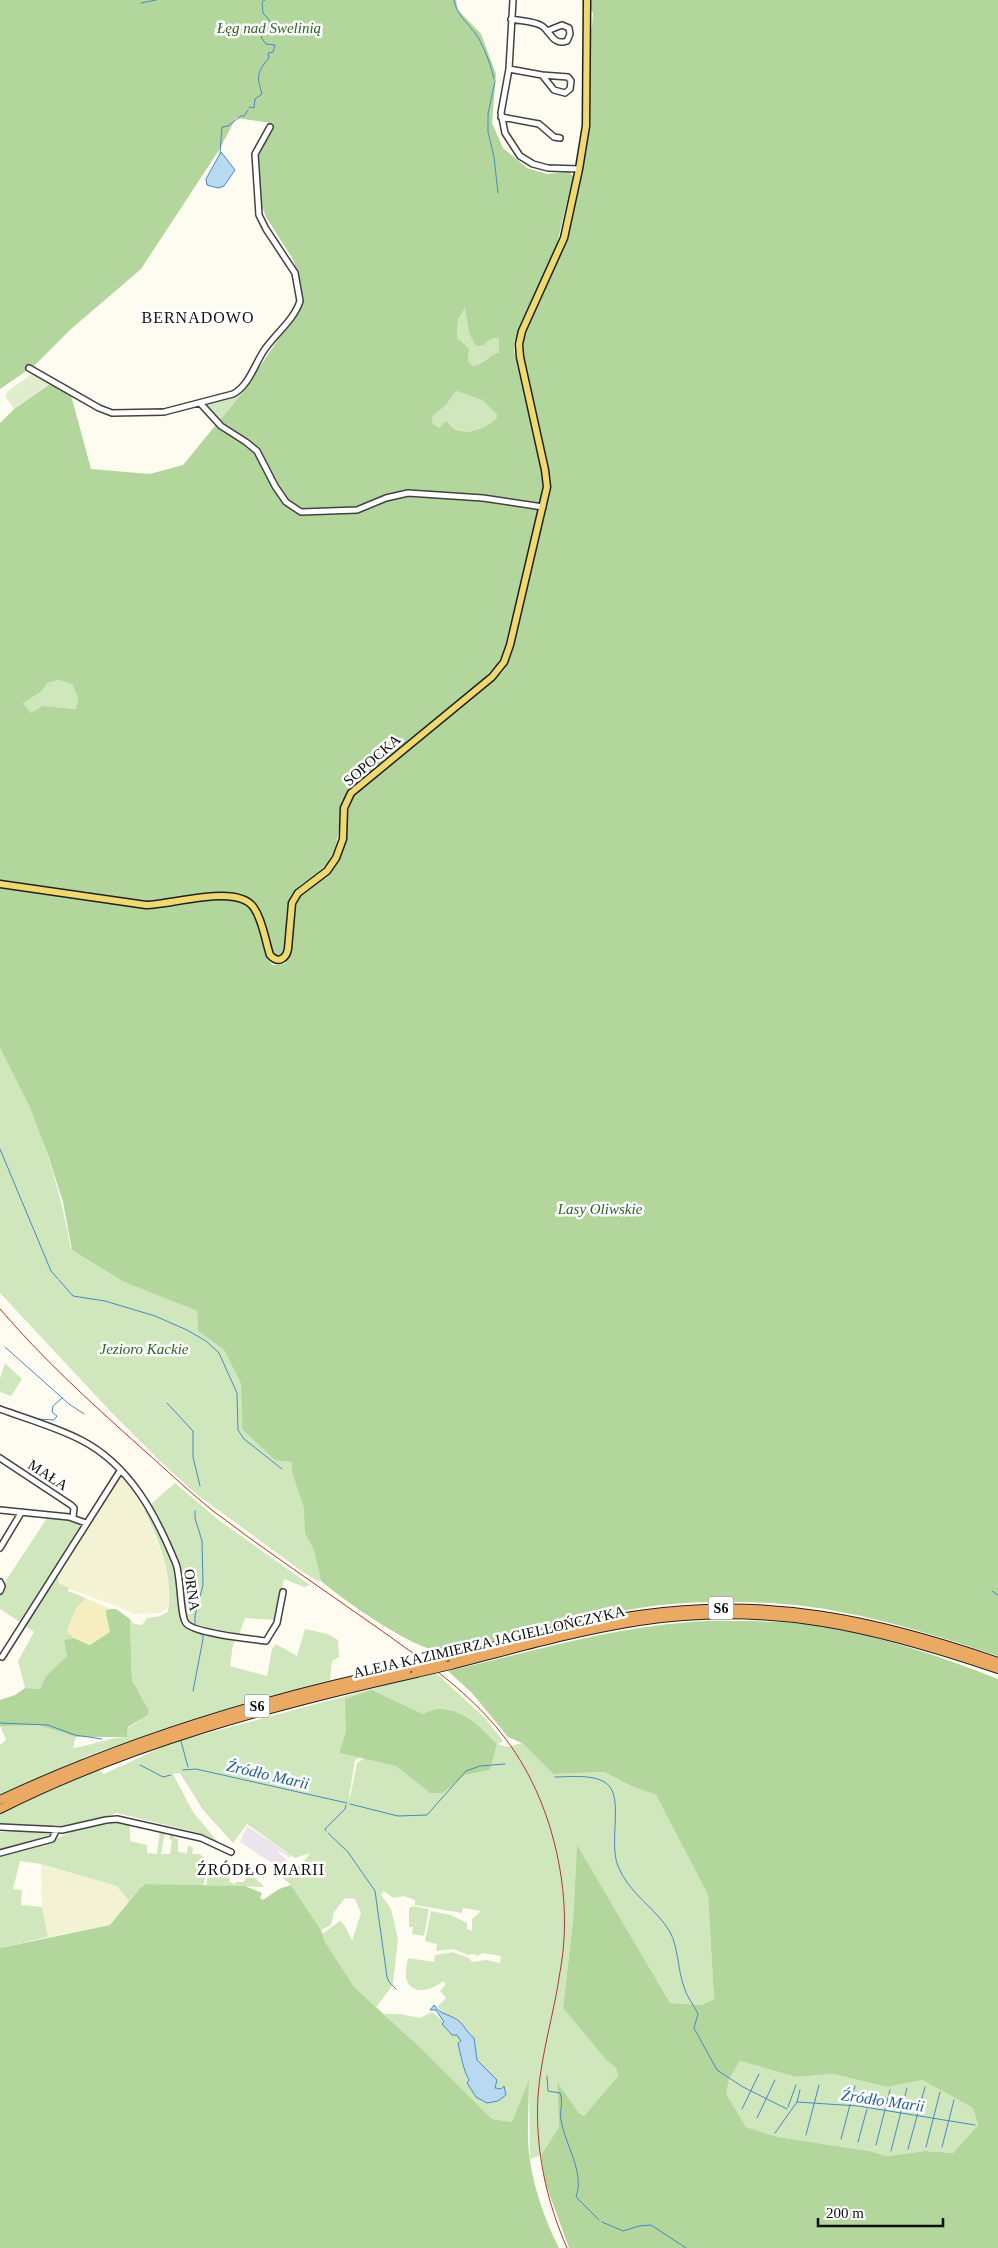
<svg xmlns="http://www.w3.org/2000/svg" width="998" height="2248" viewBox="0 0 998 2248" font-family="Georgia,serif">
<rect width="100%" height="100%" fill="#fefcf1"/>
<!-- industrial -->
<path fill="#ece4ed" d="M247,1826l45,30 -2,2 -11,-7 -1,1 12,11 -2,3h-12l-36,-24z"/>
<!-- farmland -->
<path fill="#f3f2d3" d="M121,1475l20,28 23,57 6,31 -1,16 -9,6 -27,1 -9,-5 -59,-22 -7,-8 11,-25z
M41,1864l76,22 12,15 -19,24 -62,12 -6,-30z"/>
<!-- green -->
<path fill="#d0e7bd" fill-rule="evenodd" d="M465,307l4,26 17,9 8,-4 5,1v13c-11,3 -14,12 -26,14l-5,-5 1,-13 -12,-10 1,-19z
M456,391l26,9 15,13v4c-8,10 -24,17 -37,14 -5,-1 -10,-6 -14,-9l-7,7 -7,-6 1,-7 13,-11z
M242,393l-24,29 -13,-16 1,-3z
M58,680l14,4 6,14 -2,11 -21,-2 -24,6 -8,-10 18,-11 7,-9z
M0,1048c9,18 20,36 28,54 20,48 34,97 43,147l53,33 73,29 1,20 26,19 17,34 1,45 50,33 12,46 5,33 5,10 7,30h-4l-14,-9 -108,-79 -33,-30 -50,-50 -112,-120z
M5,1363l17,16 -11,17 -11,-4v-14z
M175,1483l45,38 90,64 -6,2 -20,-8 -9,41 -30,-2 -6,17 -6,10 -3,21 37,10 5,-27 4,-5 21,12 8,-27 23,5 10,6 1,17 -7,4 -2,19c-84,25 -167,48 -248,78l2,2 -84,36v-51l6,-5 -6,-15h38l38,12 -3,11c20,-3 32,-10 54,-11l1,-9 20,-13 1,-6c-8,-9 -9,-19 -17,-27l-2,-63 4,5 8,1 5,-7 13,-2 8,-4c6,-35 -9,-71 -24,-102z
M47,1518l28,2 7,5 -62,97 -20,-13v-15l5,-7v-5z
M58,1576l1,7 10,5 -1,3 18,7 -10,11 -9,22 7,7 -10,2 3,16 -21,20 -6,13 -15,-1 -7,-27 16,-29 -11,-8 30,-45z
M435,1672l50,46 18,23 -5,3 9,3 15,-4 31,31 51,-2 27,14 25,9 52,100 6,104 -13,6 -31,-2 -93,-157 -4,74 -10,88 43,52 10,8 2,8 -34,40 -5,-3 -22,-30 2,44 -18,28 -11,4 -1,-78 -17,41 -20,-3 -70,-70 -38,-35h17l19,4 12,-6 10,8 4,9 6,6 5,-1 4,7 -3,2 4,21 3,2 3,16 8,15 25,-8 -6,-1 -9,-18 -9,-10 -3,-22 -7,-5 -6,-10 -19,-10v-3l-5,-3 9,-9 -6,-7 6,-7 -3,-3c-10,9 -32,16 -37,-3 -1,-6 1,-14 2,-20l26,4 1,-7 18,-3 16,6 3,4 14,-2 14,3 1,-7 -18,-3 -6,3 -3,-2 -6,1 -15,-6 -17,2 1,-7 -12,-3 6,-30 20,4 16,8v6l5,2v-12l9,-8 -18,-3 -1,5 -47,-8v-5l-11,-4 -11,2 -9,-7 -3,4 10,14 7,30 -5,46 -17,22 -23,-20 -28,-45 -3,-8 18,-13 5,5 7,15 9,-28 -6,-14 -10,-1 -11,14 -3,13 -10,5 -30,-45 -17,-15c16,1 27,-2 36,-17l-15,5 -48,-34 -14,19 -30,-33 -23,-37 -7,1 20,38 25,30 -19,-9 -82,-20 -42,14 -21,-2 -1,3 -53,-3v-12l98,-44 6,5 67,-31zM372,1690l51,24c6,-2 13,-6 19,-5 23,1 39,20 55,35l-7,26 -25,5 -22,18h-13l-34,-27 -31,-8 -8,5 -7,35 -1,-1 6,-37 5,-2 -21,-5 7,-22z
M113,1820l17,4v17l17,4v8l10,1 3,-23 5,1 -4,22h9l2,-14 -3,-1 1,-6 5,1 -1,4 4,1v13l9,1 1,-8 5,3 -1,6h8l4,4 2,17 -3,11 -57,-2 -6,4 -11,13 -12,-15 -76,-22 -21,-3 -7,28 9,1 -1,15 21,2 6,30 -48,11v-116l18,-1 35,3 -1,7 23,-11z
M208,1874l16,4 1,-3 4,1 1,6 5,2 1,-2h7l7,-8 13,11v2l-57,-2z
M413,1906l16,3 -5,27 -12,-2 1,-7h-4v-19z
M740,2061l56,16 37,-3 52,13 37,-7 51,28 5,17 -25,28 -27,-2 -39,5 -18,-5 -91,-14 -32,-10 -21,-33 4,-15z"/>
<!-- forest -->
<path fill="#b3d69d" fill-rule="evenodd" d="M0,0h456l2,10 23,24 15,40 -4,49 11,25 24,20 20,6 22,-2 4,4 -16,68 -43,98v9l27,118 2,19 -40,166 -6,10 -15,17 -133,108c-14,23 -5,45 -19,70 -10,18 -36,23 -42,44 -4,14 2,42 -7,52l-5,1 -3,-3 -16,-47 -7,-8 -8,-4h-32l-39,7 -25,1 -146,-21v-458l14,-14 36,-25 21,11 20,74 59,5 33,-9 59,-72 60,-89 -8,-43 -28,-44 -10,-28 -2,-36 17,-30 -35,-5 -17,32 -78,119 -70,60 -36,36 -35,24zM465,308l4,25 7,13 9,-1 1,-3 8,-4 5,1v13c-11,3 -14,12 -26,14l-5,-5 1,-13 -12,-10 1,-19zM456,391l26,9 15,14v3c-8,10 -25,17 -37,14 -6,-1 -10,-6 -14,-10l-7,7 -7,-5 1,-7 13,-11zM58,680l14,4 6,14 -2,11 -33,-3 -12,7 -8,-10 18,-11 7,-9z
M590,0h408v1656c-51,-17 -104,-34 -157,-44 -55,-11 -125,-13 -181,-7 -74,9 -145,33 -218,47 -31,-4 -96,-50 -121,-71l-7,-30 -9,-18 -1,-25 -12,-36v-10l-17,-2 -33,-31 -1,-45 -17,-34 -26,-19 -1,-20 -73,-29 -52,-32 -9,-48 -15,-47 -19,-50 -29,-57v-160l146,20c10,0 20,0 30,-2 22,-3 62,-18 76,6 9,15 9,33 16,48l5,5 11,-1c15,-13 5,-38 9,-55 5,-18 33,-27 44,-47 14,-23 6,-45 16,-66l141,-115 10,-11 9,-20 37,-163 -2,-21 -24,-110c-5,-36 28,-77 40,-110 24,-63 22,-149 25,-216l3,-3 1,-14 -3,-5z
M110,1609h6l14,10 2,63c8,8 9,18 17,27l-1,6 -20,12 -1,10h-51l-38,-12 -38,1v-26l15,-5 10,-7 15,1 6,-13 21,-20 -3,-16 10,-2 16,7 16,-35z
M751,1621c22,1 46,1 68,5 62,10 121,30 179,53v569h-429l-24,-66 -4,-27 18,-28 -2,-45 22,31 5,3 34,-40 -2,-8 -10,-8 -43,-52 10,-88 4,-75 93,158 31,2 13,-6 -6,-104 -52,-100 -25,-9 -27,-14 -51,2 -31,-31 -14,-6 -36,-44 -24,-22c79,-18 160,-43 242,-49 20,-2 40,-1 61,-1zM740,2061l56,16 37,-3 53,13 36,-7 51,28 5,17 -25,28 -27,-2 -39,5 -18,-5 -91,-14 -32,-10 -20,-33 3,-15z
M372,1690l51,24c5,-2 13,-6 19,-5 23,1 40,20 55,35l-7,26 -25,5 -22,18h-13l-34,-27 -57,-13 7,-22 -1,-32z
M146,1884l99,2 17,7 -2,5 3,2 16,-11 12,-4 30,45 4,12 29,45 68,62 70,70 20,3 17,-42c0,26 -3,55 1,81 5,31 15,59 29,87h-559v-300l110,-23 30,-37z"/>
<!-- sand -->
<path fill="#f6eec1" d="M86,1598l24,11 -4,1v3l4,19 -20,13 -16,-7 -7,-7 9,-22z"/>
<!-- pitch -->
<path fill="#e1eece" d="M32,374l18,10 -36,25 -9,-13 3,-5z"/>
<!-- water -->
<path fill="#b9d9f2" stroke="#4689c4" d="M221,152l14,18 -11,16 -6,2 -11,-3 -1,-6z
M434,2005c6,10 19,10 26,17 6,6 7,11 14,16l3,22 20,20 -2,8 6,1 3,-3 2,9 -8,6 -11,2 -11,-6 -9,-14 2,-3c-6,-11 -8,-24 -11,-37l3,-2 -4,-6h-5l-10,-11 2,-2 -8,-12h-6z"/>
<g fill="none" stroke-linecap="round" stroke-linejoin="round">
<!-- stream -->
<path stroke="#4689c4" stroke-width="1" d="M454,0c2,16 18,26 25,39 7,13 12,26 15,40
M141,3l15,-3
M495,81l-7,33v18l6,25 4,36
M249,107l5,1 1,-9 7,-5c-5,-17 -6,-21 7,-36l-1,-5 5,-1 2,-7 -9,-1 -5,-7 10,-10 -1,-6 -7,-8 -1,-11 3,-2
M220,153l2,-26 6,-1 13,-10h3l4,-6
M0,1149l51,122 7,8
M59,1280l14,16 32,5 50,15 32,14 19,11 13,12 18,40 1,37 6,9 38,30
M5,1347l64,57 15,10
M167,1403l26,28v26l7,29
M38,1419l16,1 3,-4 -5,-4 1,-6 9,-8
M992,1591l6,4
M195,1625v-9l8,-31 -1,-44 -7,-23v-7
M193,1691l10,-52v-4l-10,-4
M0,1723l48,2 27,10 27,4
M181,1741l7,26
M140,1765l23,12 8,-2
M183,1770l13,-1 151,34
M555,1777c16,0 44,-4 55,10 12,16 -1,57 8,79 10,27 39,43 52,66 8,14 8,39 14,55 3,11 10,18 14,27l-4,14 23,42 26,17 44,22
M350,1804l48,12 29,-1 39,-44 14,-5 25,-2
M326,1831l-1,-2 20,-20 1,-4
M328,1833l20,19 27,39 12,86 2,5 7,7
M547,2076l1,15 12,2c4,10 -1,18 1,27 4,25 24,52 15,77l23,23
M797,2102l3,-12
M788,2107l8,-22
M742,2109l17,-35
M757,2118l18,-38
M775,2133l22,-31 61,4 117,19
M806,2135l13,-50
M841,2139l14,-53
M858,2142l9,-33
M876,2145l14,-55
M926,2147l14,-55
M942,2147l12,-47
M908,2149l17,-62
M891,2151l16,-63
M602,2222l21,9 16,-5 12,-1 35,23"/>
<defs>
<path id="minor" d="M513,0l-4,69 -8,44 4,20 15,23 13,8 15,4 31,1
M511,19c9,2 24,2 31,7 9,6 11,20 25,15l3,-7 -1,-6 -7,-3 -15,6
M509,69l33,6 12,15 11,3 5,-4 1,-8 -3,-4 -26,-2
M501,117l38,7 15,13 6,1
M29,368l70,40 13,5 52,-1 69,-18c16,-8 22,-31 32,-45 11,-16 29,-29 35,-48l-5,-28 -29,-44 -7,-14 -4,-61 15,-27
M200,403l21,23 25,16 11,9 18,35 11,16 15,10 56,-2 29,-12 22,-5 75,5 60,9
M0,1409c27,10 56,18 81,31 49,25 75,75 95,124 5,13 4,52 10,59 7,10 65,16 80,18l11,-18 6,-31
M0,1458l71,47 3,3 -1,9
M0,1510l69,7 17,6
M0,1548l21,-35
M0,1582l2,4 -2,5
M2,1657l118,-186
M0,1827l62,3 44,-10 11,-1 84,19 30,14
M0,1853l52,-14 4,-8"/>
<path id="major" d="M0,884l146,21c26,0 92,-22 108,3 9,13 11,32 16,47 8,9 16,4 18,-6l4,-46 6,-10 29,-22 9,-13 7,-19 1,-31 7,-15 141,-116 12,-15 6,-17 37,-158 -2,-17 -25,-113 -1,-13 3,-13 42,-93 15,-69 7,-43 1,-126"/>
<path id="highway" d="M443,1659c65,-15 130,-35 196,-44 129,-19 238,5 359,47
M451,1665c62,-16 124,-34 188,-44 131,-20 236,6 359,48
M0,1800c130,-61 269,-103 409,-132
M0,1809c131,-66 274,-104 416,-136"/>
</defs>
<!-- minor casing -->
<use href="#minor" stroke="#424242" stroke-width="8"/>
<!-- major casing -->
<use href="#major" stroke="#202020" stroke-width="9"/>
<!-- highway casing -->
<use href="#highway" stroke="#202020" stroke-width="10"/>
<!-- minor -->
<use href="#minor" stroke="#fff" stroke-width="5"/>
<!-- major -->
<use href="#major" stroke="#efd971" stroke-width="6"/>
<!-- highway -->
<use href="#highway" stroke="#eaaa63" stroke-width="8"/>
<!-- rail -->
<path stroke="#b53330" stroke-width="1" d="M0,1309c42,49 89,92 137,135 25,22 50,46 76,67 53,40 108,77 162,115 80,57 142,99 174,198 15,48 20,99 11,148 -6,42 -19,82 -22,124 -3,53 8,104 29,152"/>
<defs>
<path id="highway-bridge" d="M409,1668l34,-9
M416,1673l35,-8"/>
</defs>
<!-- highway-bridge casing -->
<use href="#highway-bridge" stroke="#202020" stroke-width="10" stroke-linecap="butt"/>
<!-- highway-bridge -->
<use href="#highway-bridge" stroke="#eaaa63" stroke-width="8"/>
</g>
<g text-anchor="middle" stroke-width="5" stroke-linejoin="round" paint-order="stroke">
<!-- shield labels -->
<g fill="#fff" stroke="#575757" stroke-width="1">
<rect x="708.5" y="1596.5" width="25" height="23" rx="4"/>
<rect x="244.5" y="1694.5" width="25" height="23" rx="4"/>
</g>
<g font-size="14" font-weight="bold" fill="#0f0f0f">
<text x="721" y="1613">S6</text>
<text x="257" y="1711">S6</text>
</g>
<!-- park labels -->
<g font-size="15" font-style="italic" fill="#2c6223" stroke="#fff">
<text x="269" y="33">Łęg nad Swelinią</text>
<text x="600" y="1214">Lasy Oliwskie</text>
<text x="144" y="1354">Jezioro Kackie</text>
</g>
<!-- street labels -->
<g font-size="15" fill="#0f0f0f" stroke="#fff">
<text transform="translate(372 760) rotate(-41)" y="5">SOPOCKA</text>
<text transform="translate(48 1475) rotate(33)" y="5">MAŁA</text>
<text transform="translate(192 1590) rotate(82)" y="5">ORNA</text>
<text transform="translate(489 1642) rotate(-13)" y="5">ALEJA KAZIMIERZA JAGIELLOŃCZYKA</text>
</g>
<!-- neighbourhood labels -->
<g font-size="16" letter-spacing="1" fill="#0f0f0f" stroke="#fff">
<text x="198" y="323">BERNADOWO</text>
<text x="261" y="1875">ŹRÓDŁO MARII</text>
</g>
<!-- water labels -->
<g font-size="16" font-style="italic" fill="#205c98" stroke="#fff">
<text transform="translate(268 1774) rotate(13)" y="6">Źródło Marii</text>
<text transform="translate(883 2100) rotate(8)" y="6">Źródło Marii</text>
</g>
</g>
<!-- scale -->
<path d="M818 2218v8h125v-8" fill="none" stroke="#0f0f0f" stroke-width="2.5"/>
<text x="826" y="2218" font-size="15" fill="#0f0f0f" stroke="#ffffff" stroke-width="4" paint-order="stroke">200 m</text>
</svg>
